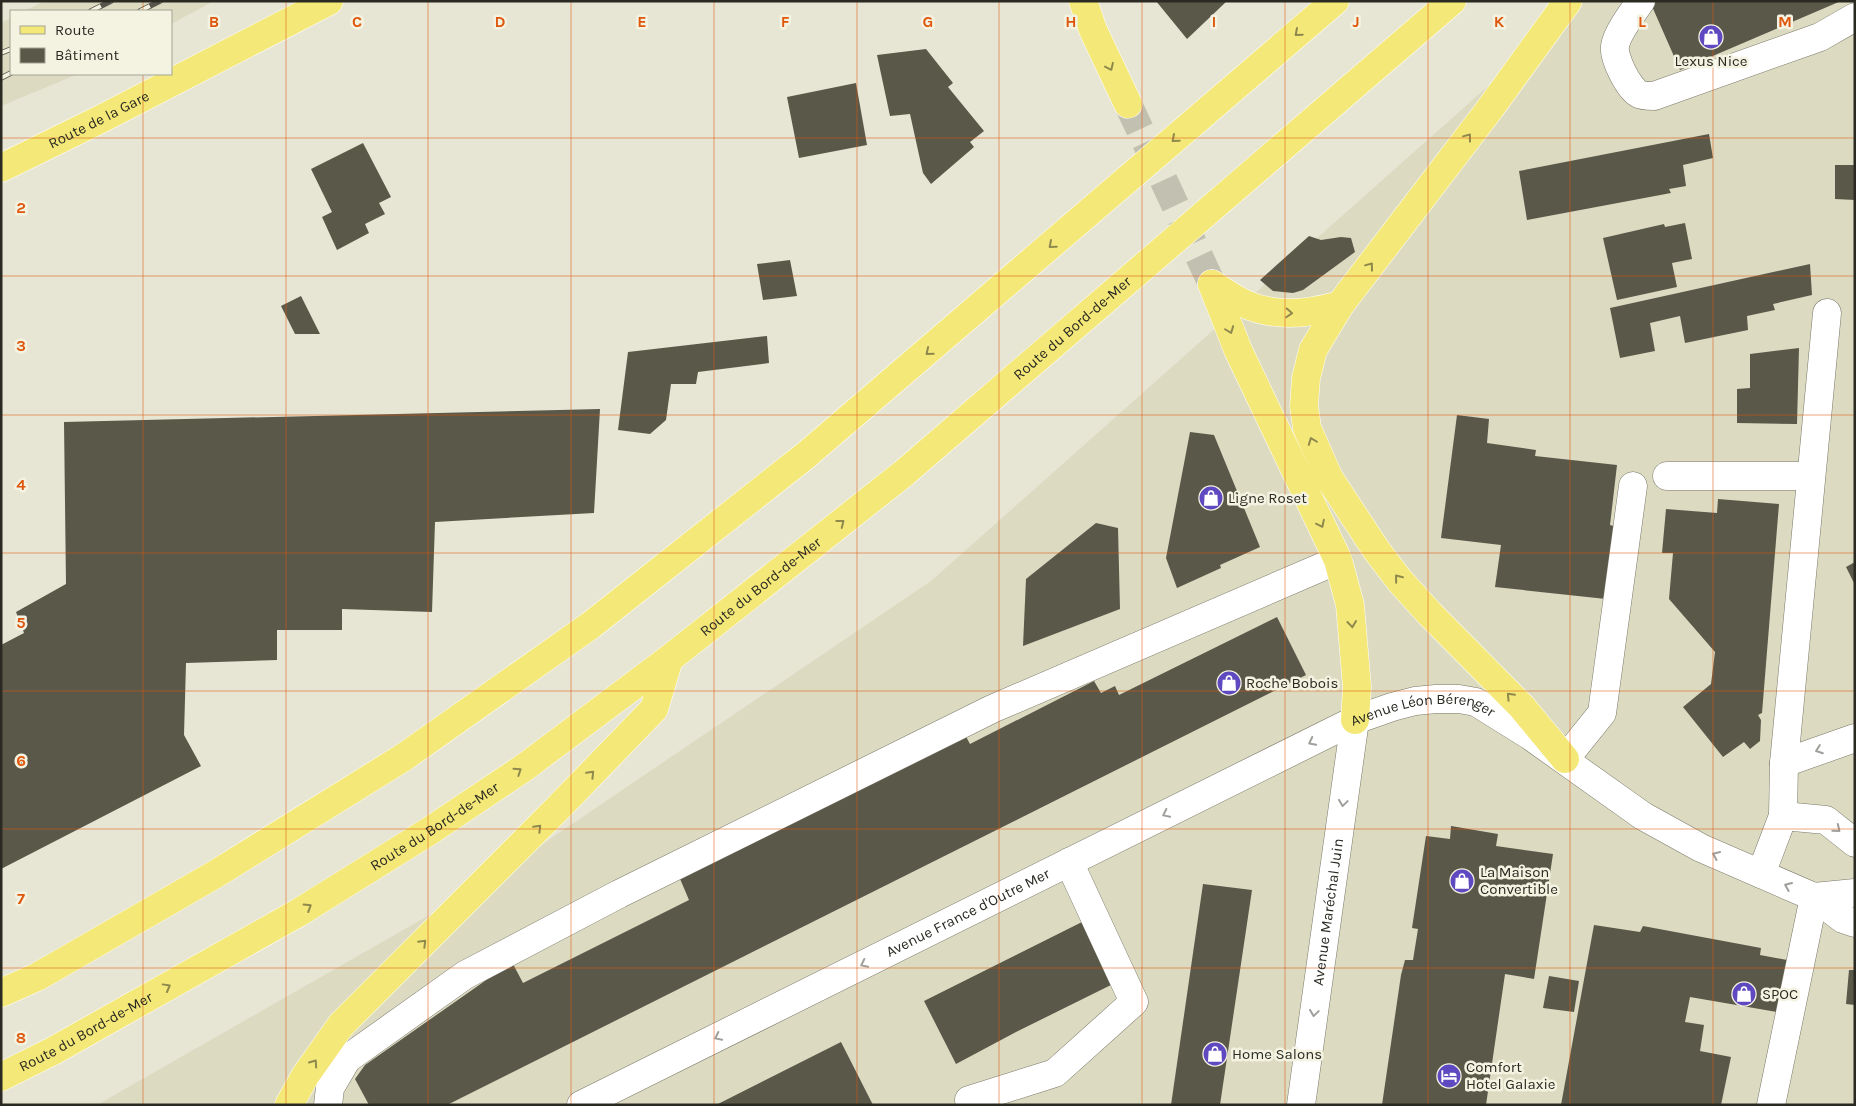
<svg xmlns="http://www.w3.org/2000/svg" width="1856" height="1106" viewBox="0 0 1856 1106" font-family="Karla,sans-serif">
<rect width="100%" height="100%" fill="#e7e5d4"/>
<!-- built -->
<path fill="#dcdac1" d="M45,1h169l-43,23v-13h-147z
M1584,1h271v1104h-1758l385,-220 449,-304z
M11,18v56h67l-77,32v-83z"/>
<!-- building -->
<path fill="#5a5849" d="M1156,1h71l-40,38z
M1653,1h188l-161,69 -29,-66z
M926,49l27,34 -5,4 36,44 -14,11 4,5 -43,37 -8,-11 -13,-59 -20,2 -13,-61z
M856,83l11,62 -68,13 -12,-61z
M1709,134l4,24 -30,7 3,21 -17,3 2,4 -144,27 -8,-49z
M363,143l28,54 -12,6 6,11 -20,10 4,9 -32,17 -15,-33 10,-5 -21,-43z
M1835,165h20v35l-20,-1z
M1685,223l7,36 -20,4 5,24 -60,13 -14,-62 61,-14 1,3z
M1309,236l12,4 20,-3 10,1 4,14 -52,38 -10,3 -20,-2 -13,-11z
M790,260l7,36 -34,4 -6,-36z
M1810,264l2,31 -39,9 2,6 -28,6 1,14 -63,13 -5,-27 -30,7 5,28 -35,7 -10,-50z
M301,296l19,38h-25l-14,-28z
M767,336l2,27 -71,9 -2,12h-25l-5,36 -16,14 -32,-4 10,-78z
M1799,348l-2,76 -60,-1v-34l13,-1v-34z
M600,409l-6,104 -159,9 -3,90 -90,-3v21h-65v30l-91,3 -2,72 17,31 -200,103v-224l23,-12 -8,-21 50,-28 -2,-162z
M1457,415l32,4 -2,24 49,7 -1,6 82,9 -7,60 4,1 -8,73 -111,-12 6,-42 -60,-7z
M1190,432l24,3 46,112 -40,18 1,3 -44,20 -11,-30z
M1718,499l61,5 -17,209 -4,2 3,5 -1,21 -10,8 -6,-7 -21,15 -40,-50 28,-23 4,-32 -46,-53 4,-46h-11l4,-44 51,4z
M1096,523l22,5 2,81 -97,37 3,-67z
M1855,562v23l-9,-18z
M1277,617l29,58 -859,430h-78l-14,-26 10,-14 137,-96 11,-5 10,19 166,-83 -11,-26 286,-141 6,11 124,-63 7,12 14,-7 4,9z
M1451,826l47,8 -2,12 57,8 -19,125 -29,-5 -19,131h-104l19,-130 4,-15h8l5,-31 -6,-1 14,-92 24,3z
M1203,884l49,6 -32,215h-49z
M1082,922l31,62 -97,48 -60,32 -32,-63z
M1594,925l46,7 3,-6 118,22 -1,7 27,5 -10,52 -87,-15 -5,25 19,3 -4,26 31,6 -10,48h-160z
M1849,970h6v35l-9,-1z
M1549,976l30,5 -5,31 -31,-4z
M841,1042l32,63h-157z"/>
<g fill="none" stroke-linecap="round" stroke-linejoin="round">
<!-- major-tunnel -->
<path stroke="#c1c0b1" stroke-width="28" stroke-dasharray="28 14" stroke-linecap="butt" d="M1128,104l84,180"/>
<defs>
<g id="minor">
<path d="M1641,1c-8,11 -24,32 -26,45 -2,11 13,42 24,48 4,2 11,2 15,2l166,-59 35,-20"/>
<path d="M1667,476h144"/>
<path d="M1565,759l37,-46 31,-227"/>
<path d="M1784,763l71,-25"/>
<path d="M1783,816l43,4 29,23"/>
<path d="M1761,874l22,-58 1,-53 43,-450"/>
<path d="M1814,897l41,-4"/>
<path d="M969,1100l86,-27 79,-71 -65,-140"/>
<path d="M328,1105l2,-17 17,-29 118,-84 154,-81 373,-185 346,-149"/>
<path id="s1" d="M581,1105l774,-385 37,-13 23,-6 21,-2h23l17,3 53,33 114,81 58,32 113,49 29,22 12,4"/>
<path id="s2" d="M1301,1105l54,-385"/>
<path d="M1771,1105l43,-208"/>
</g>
<g id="major">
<path d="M1083,1l10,29 35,74"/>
<path id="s3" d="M1,168l100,-49 228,-118"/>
<path d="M1212,284l26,66 100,210 12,45 7,82 -2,33"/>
<path d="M1212,284c11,7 22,15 33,20 31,14 64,10 95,1"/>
<path d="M1565,759l-43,-52 -92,-93 -30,-33 -23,-30 -48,-73 -22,-50 -3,-22 2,-28 7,-28 27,-45 149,-195 79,-109"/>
<path d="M1,993l36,-16 177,-102 190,-118 187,-132 214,-169 530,-455"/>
<path id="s4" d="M1,1077l52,-26 245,-138 130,-81 97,-65 144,-108 235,-186 548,-472"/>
<path d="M289,1105l16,-29 36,-51 216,-216 97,-100 15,-50"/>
</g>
</defs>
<!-- minor casing -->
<use href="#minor" stroke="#7a7969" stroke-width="29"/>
<!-- major casing -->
<use href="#major" stroke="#fff" stroke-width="29"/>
<!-- minor -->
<use href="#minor" stroke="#fff" stroke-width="28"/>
<!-- major -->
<use href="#major" stroke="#f4e878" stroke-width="28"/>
<defs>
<path id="rail" d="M91,11l20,-10
M140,11l20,-10
M1,53l10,-4
M1,78l10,-5"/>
</defs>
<!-- rail casing -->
<use href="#rail" stroke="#57564d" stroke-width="5.5"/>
<!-- rail -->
<use href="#rail" stroke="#f4f3e1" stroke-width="4" stroke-dasharray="11" stroke-linecap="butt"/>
</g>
<!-- one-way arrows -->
<defs><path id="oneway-chevron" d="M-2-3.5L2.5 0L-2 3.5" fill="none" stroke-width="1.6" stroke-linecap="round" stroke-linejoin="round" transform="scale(1.25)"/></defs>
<g stroke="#8f894e">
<use href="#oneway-chevron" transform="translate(1298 33) rotate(139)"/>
<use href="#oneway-chevron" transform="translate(1110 67) rotate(65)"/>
<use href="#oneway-chevron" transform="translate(1468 137) rotate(-53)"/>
<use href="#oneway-chevron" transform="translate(1175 139) rotate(139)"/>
<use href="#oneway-chevron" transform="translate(1052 245) rotate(139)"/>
<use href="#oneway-chevron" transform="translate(1370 266) rotate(-53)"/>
<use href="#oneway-chevron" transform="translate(1289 313) rotate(3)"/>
<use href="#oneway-chevron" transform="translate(1230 330) rotate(69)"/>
<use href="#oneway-chevron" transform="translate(929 352) rotate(140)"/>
<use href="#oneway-chevron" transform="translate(1312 441) rotate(-111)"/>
<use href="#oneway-chevron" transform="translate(841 523) rotate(-38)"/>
<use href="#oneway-chevron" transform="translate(1321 524) rotate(64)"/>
<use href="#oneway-chevron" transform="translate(1398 578) rotate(-129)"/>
<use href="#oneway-chevron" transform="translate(1352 624) rotate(84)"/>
<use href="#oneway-chevron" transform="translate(1510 696) rotate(-134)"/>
<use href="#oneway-chevron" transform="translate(518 771) rotate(-34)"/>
<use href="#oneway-chevron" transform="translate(591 774) rotate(-46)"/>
<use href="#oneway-chevron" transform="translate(538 828) rotate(-45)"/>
<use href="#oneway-chevron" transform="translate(308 907) rotate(-32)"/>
<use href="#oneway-chevron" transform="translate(423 943) rotate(-45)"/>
<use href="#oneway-chevron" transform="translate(167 987) rotate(-29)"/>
<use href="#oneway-chevron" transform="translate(314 1063) rotate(-55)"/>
</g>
<g stroke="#9f9f9c">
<use href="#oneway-chevron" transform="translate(1312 742) rotate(153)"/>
<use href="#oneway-chevron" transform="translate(1819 750) rotate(160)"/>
<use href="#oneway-chevron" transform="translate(1343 803) rotate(98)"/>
<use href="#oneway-chevron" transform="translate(1166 814) rotate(154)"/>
<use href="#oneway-chevron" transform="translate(1837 829) rotate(39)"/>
<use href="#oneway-chevron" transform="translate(1716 855) rotate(-156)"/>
<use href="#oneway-chevron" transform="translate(1788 886) rotate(-157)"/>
<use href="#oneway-chevron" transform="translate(864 964) rotate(154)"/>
<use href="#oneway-chevron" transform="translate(1314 1013) rotate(98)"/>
<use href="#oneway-chevron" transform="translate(718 1037) rotate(154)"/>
</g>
<!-- grid -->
<path fill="none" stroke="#de570d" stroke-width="1" stroke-opacity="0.55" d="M143,1v10M286,1v1104M428,1v1104M571,1v1104M714,1v1104M857,1v1104M999,1v1104M1142,1v1104M1285,1v1104M1428,1v1104M1570,1v1104M1713,1v1104M143,74v1031M1,138h1854M1,276h1854M1,415h1854M1,553h1854M1,691h1854M1,829h1854M1,968h1854"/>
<!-- icons -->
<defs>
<symbol id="shop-disc" viewBox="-11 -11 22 22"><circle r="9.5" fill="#5e49c1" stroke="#f4f3e1"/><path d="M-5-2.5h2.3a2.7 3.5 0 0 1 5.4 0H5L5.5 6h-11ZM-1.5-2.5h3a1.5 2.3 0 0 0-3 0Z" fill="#fff"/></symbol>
<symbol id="hotel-disc" viewBox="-11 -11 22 22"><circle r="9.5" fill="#5e49c1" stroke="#f4f3e1"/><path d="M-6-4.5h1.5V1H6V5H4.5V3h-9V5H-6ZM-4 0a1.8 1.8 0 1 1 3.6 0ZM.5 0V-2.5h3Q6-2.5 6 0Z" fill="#fff"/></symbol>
</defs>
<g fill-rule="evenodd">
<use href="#shop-disc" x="1697" y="23" width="28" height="28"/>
<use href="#shop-disc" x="1197" y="484" width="28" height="28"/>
<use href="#shop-disc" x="1215" y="669" width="28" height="28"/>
<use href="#shop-disc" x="1448" y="867" width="28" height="28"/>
<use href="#shop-disc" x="1730" y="980" width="28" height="28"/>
<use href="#shop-disc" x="1201" y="1040" width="28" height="28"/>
<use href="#hotel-disc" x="1435" y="1062" width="28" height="28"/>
</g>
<g text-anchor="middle" stroke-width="5" stroke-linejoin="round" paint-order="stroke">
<!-- poi labels -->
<g font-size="15" fill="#2a2a23" stroke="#f4f3e1" text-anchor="start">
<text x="1711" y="66" text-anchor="middle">Lexus Nice</text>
<text x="1228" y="503">Ligne Roset</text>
<text x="1246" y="688">Roche Bobois</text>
<text x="1480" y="877">La Maison<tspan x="1480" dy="17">Convertible</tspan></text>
<text x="1762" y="999">SPOC</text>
<text x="1232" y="1059">Home Salons</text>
<text x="1466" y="1072">Comfort<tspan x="1466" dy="17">Hotel Galaxie</tspan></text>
</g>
<!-- street labels -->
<g font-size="15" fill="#2a2a23" stroke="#f4f3e1">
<text dy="5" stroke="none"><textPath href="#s3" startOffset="109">Route de la Gare</textPath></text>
<text dy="5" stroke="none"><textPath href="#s4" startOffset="1311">Route du Bord-de-Mer</textPath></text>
<text dy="5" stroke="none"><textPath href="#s4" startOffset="906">Route du Bord-de-Mer</textPath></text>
<text dy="5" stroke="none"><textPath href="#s1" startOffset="935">Avenue Léon Bérenger</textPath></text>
<text dy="5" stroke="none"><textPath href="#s4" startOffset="501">Route du Bord-de-Mer</textPath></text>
<text dy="5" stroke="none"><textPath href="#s1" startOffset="432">Avenue France d'Outre Mer</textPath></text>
<text dy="5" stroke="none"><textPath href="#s2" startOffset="195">Avenue Maréchal Juin</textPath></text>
<text dy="5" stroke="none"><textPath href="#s4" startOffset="96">Route du Bord-de-Mer</textPath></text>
</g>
</g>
<g font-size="16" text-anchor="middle" font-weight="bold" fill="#de570d" stroke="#f4f3e1" stroke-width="5" stroke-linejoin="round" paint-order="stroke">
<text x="214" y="27">B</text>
<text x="357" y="27">C</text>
<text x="500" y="27">D</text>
<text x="642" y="27">E</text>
<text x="785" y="27">F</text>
<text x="928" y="27">G</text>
<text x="1071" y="27">H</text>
<text x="1214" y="27">I</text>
<text x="1356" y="27">J</text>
<text x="1499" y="27">K</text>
<text x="1642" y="27">L</text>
<text x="1785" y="27">M</text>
<text x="21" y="213">2</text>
<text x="21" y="351">3</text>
<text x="21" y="490">4</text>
<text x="21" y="628">5</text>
<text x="21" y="766">6</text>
<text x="21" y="904">7</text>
<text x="21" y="1043">8</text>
</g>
<!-- border -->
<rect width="1856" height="1106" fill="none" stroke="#2a2a23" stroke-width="5"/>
<!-- legend -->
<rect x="10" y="10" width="162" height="65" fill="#f4f3e1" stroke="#a3a395"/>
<rect x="20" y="26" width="25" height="8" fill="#f4e878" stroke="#a3a395"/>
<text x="55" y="35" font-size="15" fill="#2a2a23">Route</text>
<rect x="20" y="48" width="25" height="15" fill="#5a5849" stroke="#a3a395"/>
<text x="55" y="60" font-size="15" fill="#2a2a23">Bâtiment</text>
</svg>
